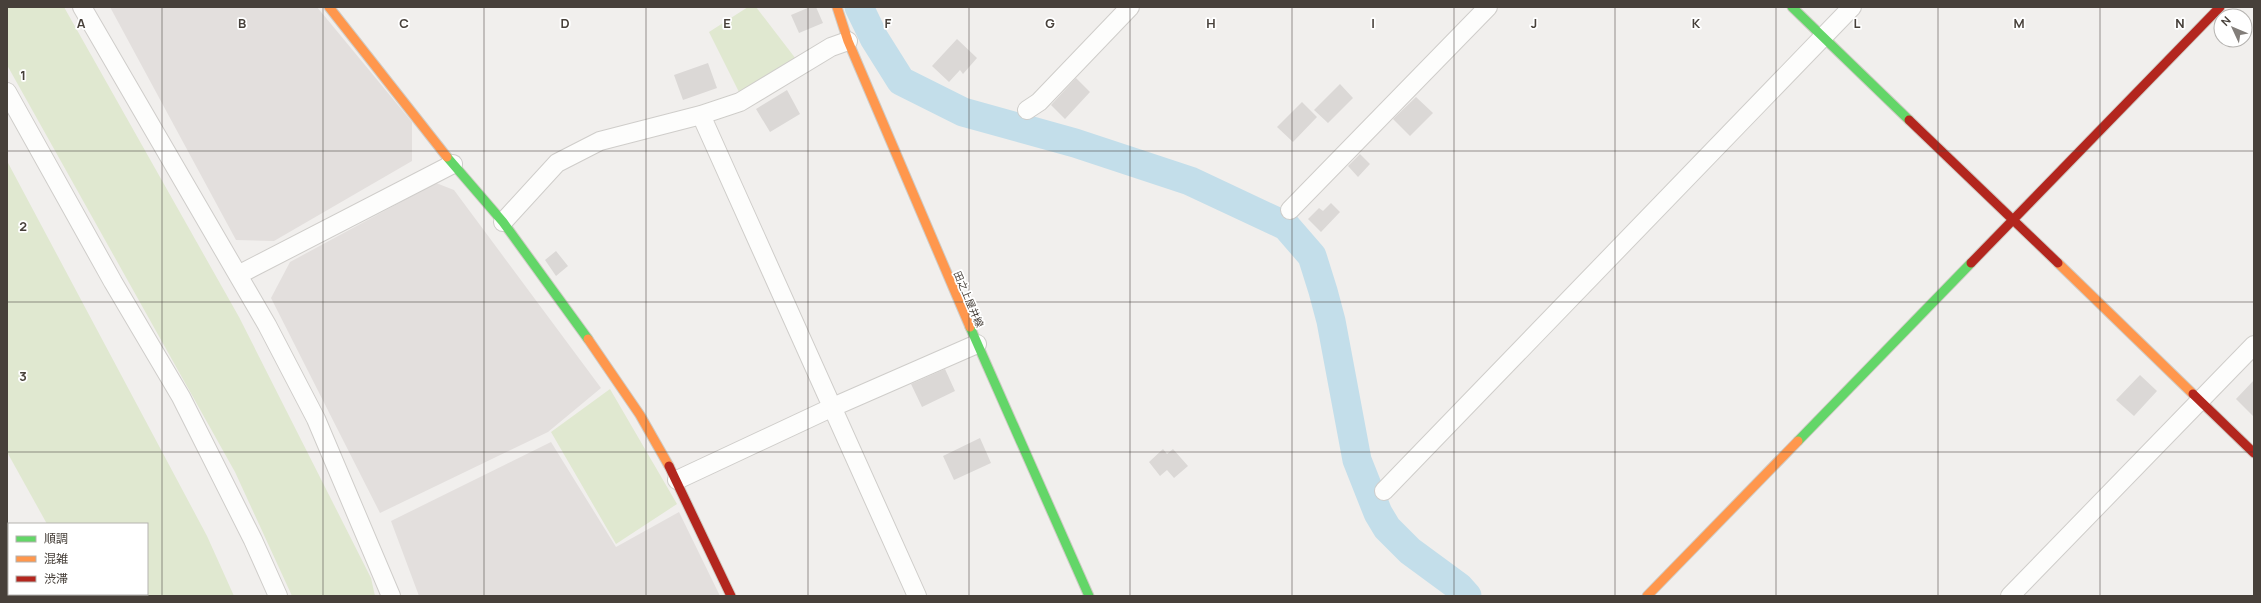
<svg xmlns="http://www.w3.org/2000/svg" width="2261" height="603" viewBox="0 0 2261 603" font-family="Manrope,'Noto Sans JP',sans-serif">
<rect width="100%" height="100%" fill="#f1efed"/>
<!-- industrial -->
<path fill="#e3dfdd" d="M110,7h207l95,115v39l-138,80 -38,-1z
M436,183l18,7 147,198 -53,44 -168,81 -109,-215 19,-36z
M551,442l65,105 63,-35 41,84h-301l-28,-75z"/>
<!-- green -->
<path fill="#e0e8d0" d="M7,7h57l175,310 132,261 4,18h-83l-57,-124 -228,-407z
M748,7h8l43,56 -58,33 -32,-64z
M7,161l200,375 27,60h-146l-1,-2h60v-70h-100l-40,-72z
M610,389l67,115 -61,40 -65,-112z"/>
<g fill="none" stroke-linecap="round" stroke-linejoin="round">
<!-- river -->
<path stroke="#c3deea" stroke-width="29" d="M859,7l15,31 27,43 62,31 112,31 115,38 96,45 26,30 11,35 8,30 26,139 21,53 9,15 23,23 49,36 8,9"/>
</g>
<!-- building -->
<path fill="#dbd8d6" d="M810,7h6l7,16 -24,10 -8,-18z
M957,39l20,19 -14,16 -3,-4 -11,12 -17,-16z
M708,63l9,25 -34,12 -9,-25z
M1076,78l14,14 -25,27 -14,-14z
M1340,84l13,14 -25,25 -14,-13z
M787,90l13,24 -30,18 -14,-23z
M1416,97l17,16 -23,23 -17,-17z
M1302,102l15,15 -24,25 -16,-15z
M1360,154l10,10 -12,13 -10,-11z
M1331,203l9,9 -19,20 -13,-13 11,-11 4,3z
M556,251l12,15 -12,10 -11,-16z
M945,369l10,22 -33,16 -11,-23z
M2140,375l17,16 -23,25 -18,-16z
M2254,380v37l-18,-18z
M980,438l11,25 -37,17 -11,-24z
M1163,449l4,5 6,-5 15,17 -14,12 -7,-8 -7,6 -11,-14z"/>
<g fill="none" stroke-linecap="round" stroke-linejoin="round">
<defs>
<path id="street" d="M82,7l185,318 49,94 75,177
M7,92l106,190 68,115 72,143 25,56
M1027,110l12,-8 91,-95
M701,115l216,481
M1290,210l198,-203
M503,222l54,-59 43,-22 101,-26 39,-13 91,-55 17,-6
M238,275l215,-111
M677,480l156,-73 144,-63
M1384,491l468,-484
M2010,596l244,-251"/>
<path id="fast" d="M1792,7l117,113
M447,157l56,65 85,117
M970,327l119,269
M1798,441l173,-178"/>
<path id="slow" d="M329,7l118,150
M837,7l11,34 122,286
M2058,263l135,131
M588,339l52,76 29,51
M1647,596l151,-155"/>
<path id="jam" d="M1909,120l149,143
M1971,263l249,-256
M2193,394l61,59
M669,466l62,130"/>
</defs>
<!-- street casing -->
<use href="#street" stroke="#cfcdca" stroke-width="20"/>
<!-- fast casing -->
<use href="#fast" stroke="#cfcbc5" stroke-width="11"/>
<!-- slow casing -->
<use href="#slow" stroke="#cfcbc5" stroke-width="11"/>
<!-- jam casing -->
<use href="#jam" stroke="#cfcbc5" stroke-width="11"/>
<!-- street -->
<use href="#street" stroke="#fdfdfc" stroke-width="18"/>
<!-- fast -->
<use href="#fast" stroke="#63d668" stroke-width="9"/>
<!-- slow -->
<use href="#slow" stroke="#ff974d" stroke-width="9"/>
<!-- jam -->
<use href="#jam" stroke="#b3261e" stroke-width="9"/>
</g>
<!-- grid -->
<path fill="none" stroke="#47403a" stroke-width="1" stroke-opacity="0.55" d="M162,7v589M323,7v589M484,7v589M646,7v589M808,7v589M969,7v589M1130,7v589M1292,7v589M1454,7v589M1615,7v589M1776,7v589M1938,7v589M2100,7v589M7,151h2247M7,302h2247M7,452h2247"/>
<g text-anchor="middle" stroke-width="3.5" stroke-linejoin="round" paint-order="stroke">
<!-- street labels -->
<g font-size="10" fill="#47403a" stroke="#fff">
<text transform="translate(969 299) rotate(67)" y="4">田之上屋井線</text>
</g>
</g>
<g font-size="13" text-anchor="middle" font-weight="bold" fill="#47403a" stroke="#fff" stroke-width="3.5" stroke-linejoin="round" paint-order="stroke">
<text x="81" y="28">A</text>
<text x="242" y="28">B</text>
<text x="404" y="28">C</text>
<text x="565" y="28">D</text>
<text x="727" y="28">E</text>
<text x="888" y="28">F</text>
<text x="1050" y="28">G</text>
<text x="1211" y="28">H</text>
<text x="1373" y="28">I</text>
<text x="1534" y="28">J</text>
<text x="1696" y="28">K</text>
<text x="1857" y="28">L</text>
<text x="2019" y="28">M</text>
<text x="2180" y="28">N</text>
<text x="23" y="80">1</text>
<text x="23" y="231">2</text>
<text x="23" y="381">3</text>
</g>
<!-- border -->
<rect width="2261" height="603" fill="none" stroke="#47403a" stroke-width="16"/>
<!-- legend -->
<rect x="8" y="523" width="140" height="72" fill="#ffffff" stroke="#b5b3b0"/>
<rect x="16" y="536" width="20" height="6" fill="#63d668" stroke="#b5b3b0"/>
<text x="44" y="543" font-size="12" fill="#47403a">順調</text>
<rect x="16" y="556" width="20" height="6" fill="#ff974d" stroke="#b5b3b0"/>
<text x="44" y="563" font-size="12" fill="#47403a">混雑</text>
<rect x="16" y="576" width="20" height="6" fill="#b3261e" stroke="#b5b3b0"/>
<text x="44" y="583" font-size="12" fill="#47403a">渋滞</text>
<!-- north arrow -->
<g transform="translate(2233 28) rotate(314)"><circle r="19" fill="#ffffff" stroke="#b5b3b0"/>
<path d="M0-3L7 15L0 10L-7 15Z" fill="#827d79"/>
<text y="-6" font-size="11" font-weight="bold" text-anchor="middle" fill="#47403a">N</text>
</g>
</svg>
